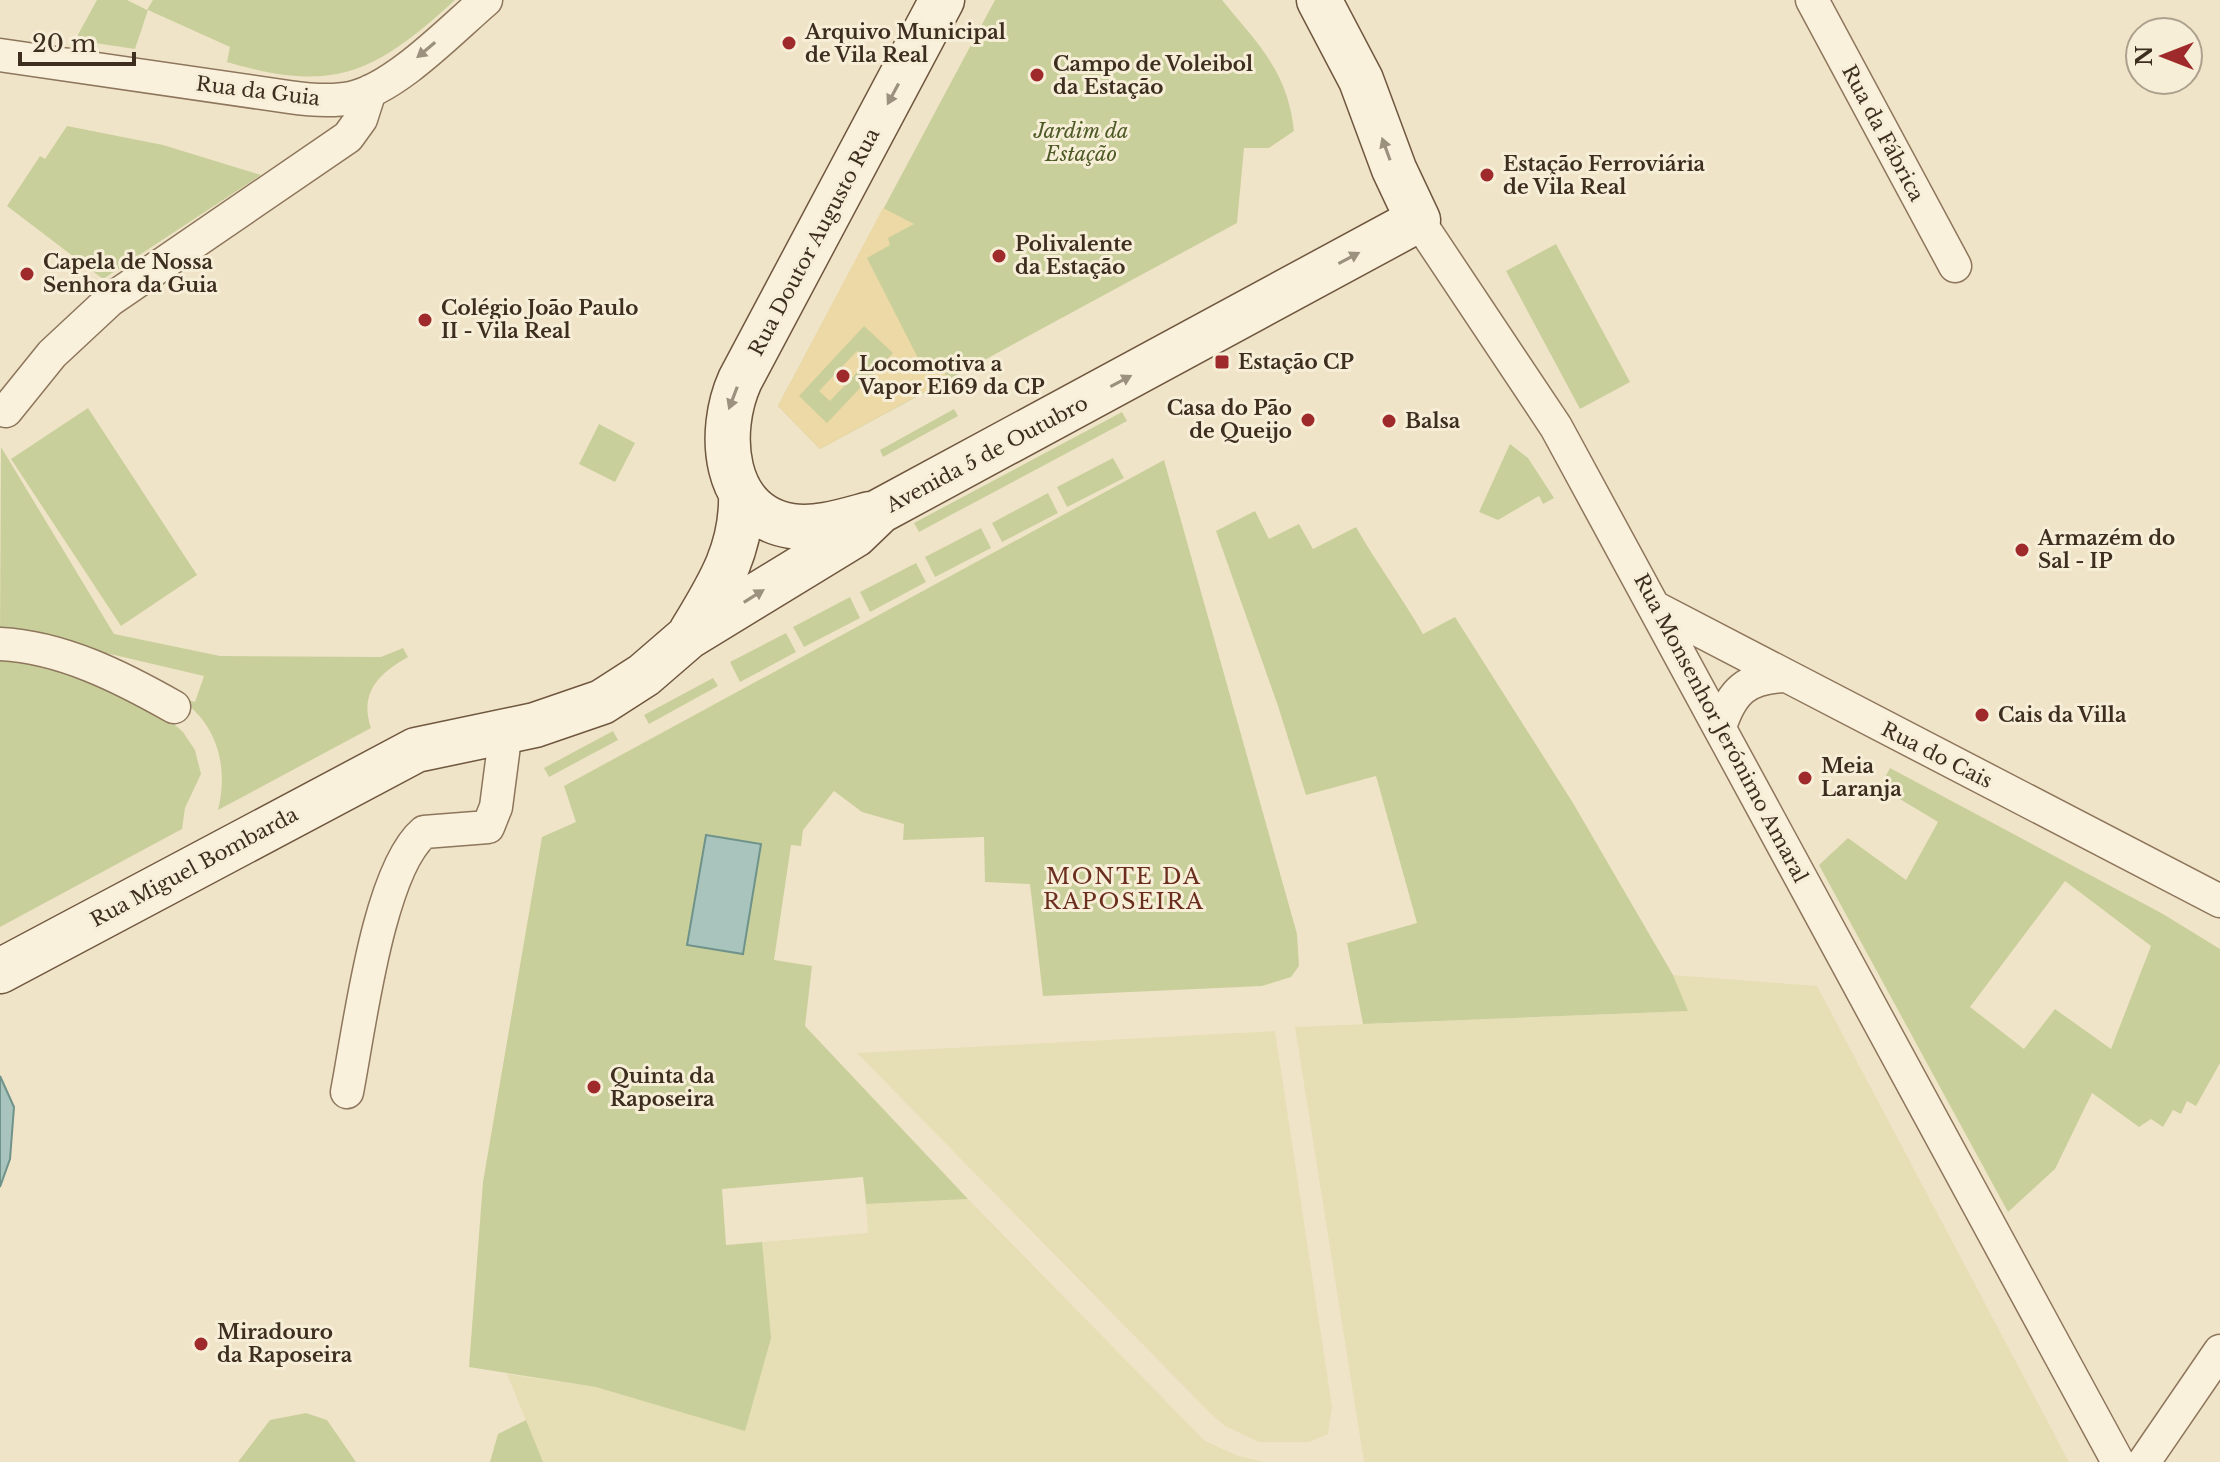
<svg xmlns="http://www.w3.org/2000/svg" width="2220" height="1462" viewBox="0 0 2220 1462" font-family="'Libre Baskerville',serif">
<rect width="100%" height="100%" fill="#f0e4c8"/>
<!-- farmland -->
<path fill="#e6deb5" d="M1673,975l144,11 252,476h-705l-69,-435 392,-16z
M1275,1031l57,376 -4,27 -19,8h-50l-34,-16 -14,-12 -354,-361z
M968,1199l237,242 33,15 27,6h-722l-36,-88 89,13 168,-101 -2,-44 106,-9 -2,-29z"/>
<!-- green -->
<path fill="#c9cf9b" fill-rule="evenodd" d="M97,0h30l20,10 6,-10h302c-80,73 -120,94 -228,62l3,-15 -82,-37 -13,39 -60,-9z
M995,0h227c35,43 66,71 72,131l-25,17h-25l-7,75 -417,226 -42,-43z
M67,126l96,19 98,30 -158,104 -96,-73 33,-50 5,3z
M1556,244l74,138 -50,27 -74,-138z
M88,408l109,167 -76,51 -110,-167z
M954,409l4,7 -75,41 -3,-7z
M1122,412l5,9 -208,111 -5,-9z
M599,424l36,19 -20,39 -36,-18z
M1510,444l18,14 26,40 -11,6 -4,-8 -41,24 -19,-8z
M1,447l113,187 106,22 161,1 22,-9 5,9c-29,16 -49,36 -37,71l-153,82c11,-44 -1,-88 -41,-113l18,5 9,-26 -111,-26 -93,-11z
M1113,458l11,20 -57,29 -10,-20z
M1164,460l133,474 2,32 -8,11 -29,9 -219,10 -13,-112 -45,-2 -1,-45 -81,3 1,-16 -42,-12 -28,-21 -31,39 -2,16 -10,-1 -17,115 38,6 -7,60 163,173 -102,5 -3,-27 -141,12 4,56 36,-3 9,96 -26,93 -149,-44 -127,-20 14,-185 59,-345 34,-15 -12,-36z
M1048,493l10,20 -56,29 -10,-19z
M1255,511l14,28 30,-15 14,25 43,-22c21,37 46,70 67,107l32,-17 118,186 100,172 15,36 -325,13 -16,-81 70,-20 -41,-147 -70,19 -28,-89 -62,-175z
M981,528l10,20 -56,29 -10,-20z
M916,563l10,19 -56,30 -10,-20z
M850,597l10,21 -56,29 -11,-20z
M786,633l10,19 -56,30 -10,-20z
M0,651l47,9 119,57 17,15 12,18 6,24 -16,34 -3,21 -182,98z
M713,678l5,8 -69,38 -5,-9z
M613,731l5,9 -69,37 -5,-9z
M1890,768l273,146 57,35v114l-24,43 -9,-5 -6,13 -8,-4 -10,17 -12,-8 -12,8 -47,-34 -37,76 -47,43 -189,-347 29,-27 58,42 32,-58 -58,-35zM2065,881l86,65 -40,103 -56,-40 -31,40 -54,-42z
M306,1413l21,7 29,42h-118l32,-42z
M526,1420l17,42h-53l8,-28z"/>
<!-- sand -->
<path fill="#ecd9a5" fill-rule="evenodd" d="M883,208l31,16 -26,14 2,7 -23,13 55,108 15,-7 11,20 -128,70 -42,-43zM864,326l29,27 -66,70 -28,-27z
M857,351l11,10 -38,40 -11,-10z"/>
<!-- water -->
<path fill="#a9c4bc" stroke="#6f938a" stroke-width="2" d="M706,835l55,9 -18,110 -56,-9z
M0,1076l14,31 -4,52 -10,28z"/>
<g fill="none" stroke-linecap="round" stroke-linejoin="round">
<defs>
<path id="street" d="M1812,0l143,266
M0,55l289,42c21,3 42,5 62,1 45,-10 100,-68 135,-98
M1418,220l138,207 562,1035
M6,411l46,-57 58,-54 238,-163 13,-18 9,-28
M1656,608l564,293
M0,644c62,3 121,33 174,63
M1720,727c12,-36 26,-49 64,-51
M347,1092c12,-61 31,-221 77,-260l64,-5 8,-20 10,-77
M2144,1462l76,-111"/>
<path id="secondary" d="M870,514c-26,7 -53,16 -79,12 -69,-11 -74,-95 -51,-146l202,-380
M691,632c28,-46 52,-84 50,-139
M0,971l416,-221 119,-25 67,-23 42,-27 44,-38 167,-102 25,-24 538,-291 -24,-51 -33,-89 -42,-80"/>
</defs>
<!-- street casing -->
<use href="#street" stroke="#8d765c" stroke-width="35"/>
<!-- secondary casing -->
<use href="#secondary" stroke="#6f573f" stroke-width="47"/>
<!-- street -->
<use href="#street" stroke="#faf1dc" stroke-width="32"/>
<!-- secondary -->
<use href="#secondary" stroke="#faf1dc" stroke-width="44"/>
</g>
<!-- one-way arrows -->
<defs><path id="oneway-solid" d="M-6-.8H1V-3.2L6.5 0L1 3.2V.8H-6Z" transform="scale(2)"/></defs>
<g fill="#9c907e">
<use href="#oneway-solid" transform="translate(426 50) rotate(140)"/>
<use href="#oneway-solid" transform="translate(893 94) rotate(118)"/>
<use href="#oneway-solid" transform="translate(1386 149) rotate(-110)"/>
<use href="#oneway-solid" transform="translate(1349 258) rotate(-28)"/>
<use href="#oneway-solid" transform="translate(1121 381) rotate(-28)"/>
<use href="#oneway-solid" transform="translate(733 398) rotate(111)"/>
<use href="#oneway-solid" transform="translate(754 596) rotate(-32)"/>
</g>
<!-- markers -->
<g fill="#9e2a2b" stroke="#f7eed8" stroke-width="3">
<circle cx="789" cy="43" r="8"/>
<circle cx="1037" cy="75" r="8"/>
<circle cx="1487" cy="175" r="8"/>
<circle cx="999" cy="256" r="8"/>
<circle cx="27" cy="274" r="8"/>
<circle cx="425" cy="320" r="8"/>
<rect x="1214" y="354" width="16" height="16" rx="4"/>
<circle cx="843" cy="376" r="8"/>
<circle cx="1308" cy="420" r="8"/>
<circle cx="1389" cy="421" r="8"/>
<circle cx="2022" cy="550" r="8"/>
<circle cx="1982" cy="715" r="8"/>
<circle cx="1805" cy="778" r="8"/>
<circle cx="594" cy="1087" r="8"/>
<circle cx="201" cy="1344" r="8"/>
</g>
<g text-anchor="middle" stroke-width="6" stroke-linejoin="round" paint-order="stroke">
<!-- poi labels -->
<g font-size="20" font-weight="bold" fill="#3d2e20" stroke="#f7eed8" text-anchor="start">
<text x="805" y="39">Arquivo Municipal<tspan x="805" dy="23">de Vila Real</tspan></text>
<text x="1053" y="71">Campo de Voleibol<tspan x="1053" dy="23">da Estação</tspan></text>
<text x="1503" y="171">Estação Ferroviária<tspan x="1503" dy="23">de Vila Real</tspan></text>
<text x="1015" y="251">Polivalente<tspan x="1015" dy="23">da Estação</tspan></text>
<text x="43" y="269">Capela de Nossa<tspan x="43" dy="23">Senhora da Guia</tspan></text>
<text x="441" y="315">Colégio João Paulo<tspan x="441" dy="23">II - Vila Real</tspan></text>
<text x="1238" y="369">Estação CP</text>
<text x="859" y="371">Locomotiva a<tspan x="859" dy="23">Vapor E169 da CP</tspan></text>
<text x="1292" y="415" text-anchor="end">Casa do Pão<tspan x="1292" dy="23">de Queijo</tspan></text>
<text x="1405" y="428">Balsa</text>
<text x="2038" y="545">Armazém do<tspan x="2038" dy="23">Sal - IP</tspan></text>
<text x="1998" y="722">Cais da Villa</text>
<text x="1821" y="773">Meia<tspan x="1821" dy="23">Laranja</tspan></text>
<text x="610" y="1083">Quinta da<tspan x="610" dy="23">Raposeira</tspan></text>
<text x="217" y="1339">Miradouro<tspan x="217" dy="23">da Raposeira</tspan></text>
</g>
<!-- street labels -->
<g font-size="20" fill="#3d2e20" stroke="#f7eed8">
<text transform="translate(258 91) rotate(7)" y="7">Rua da Guia</text>
<text transform="translate(1883 133) rotate(62)" y="7">Rua da Fábrica</text>
<text transform="translate(814 242) rotate(-62)" y="7">Rua Doutor Augusto Rua</text>
<text transform="translate(987 454) rotate(-28)" y="7">Avenida 5 de Outubro</text>
<text transform="translate(1721 728) rotate(62)" y="7">Rua Monsenhor Jerónimo Amaral</text>
<text transform="translate(1937 755) rotate(27)" y="7">Rua do Cais</text>
<text transform="translate(194 867) rotate(-28)" y="7">Rua Miguel Bombarda</text>
</g>
<!-- park labels -->
<g font-size="20" font-style="italic" fill="#4d5a26" stroke="#f7eed8">
<text x="1081" y="138">Jardim da<tspan x="1081" dy="23">Estação</tspan></text>
</g>
<!-- neighbourhood labels -->
<g font-size="22" letter-spacing="2" fill="#6b2e1e" stroke="#f7eed8">
<text x="1124" y="884">MONTE DA<tspan x="1124" dy="25">RAPOSEIRA</tspan></text>
</g>
</g>
<!-- north arrow -->
<g transform="translate(2164 56) rotate(270)"><circle r="38" fill="#f7eed8" stroke="#ada18e" stroke-width="2"/>
<path d="M0-6L14 30L0 20L-14 30Z" fill="#9e2a2b"/>
<text y="-12" font-size="22" font-weight="bold" text-anchor="middle" fill="#3d2e20">N</text>
</g>
<!-- scale -->
<path d="M20 52v12h114v-12" fill="none" stroke="#3d2e20" stroke-width="4"/>
<text x="32" y="52" font-size="24" fill="#3d2e20" stroke="#f7eed8" stroke-width="6" paint-order="stroke">20 m</text>
</svg>
